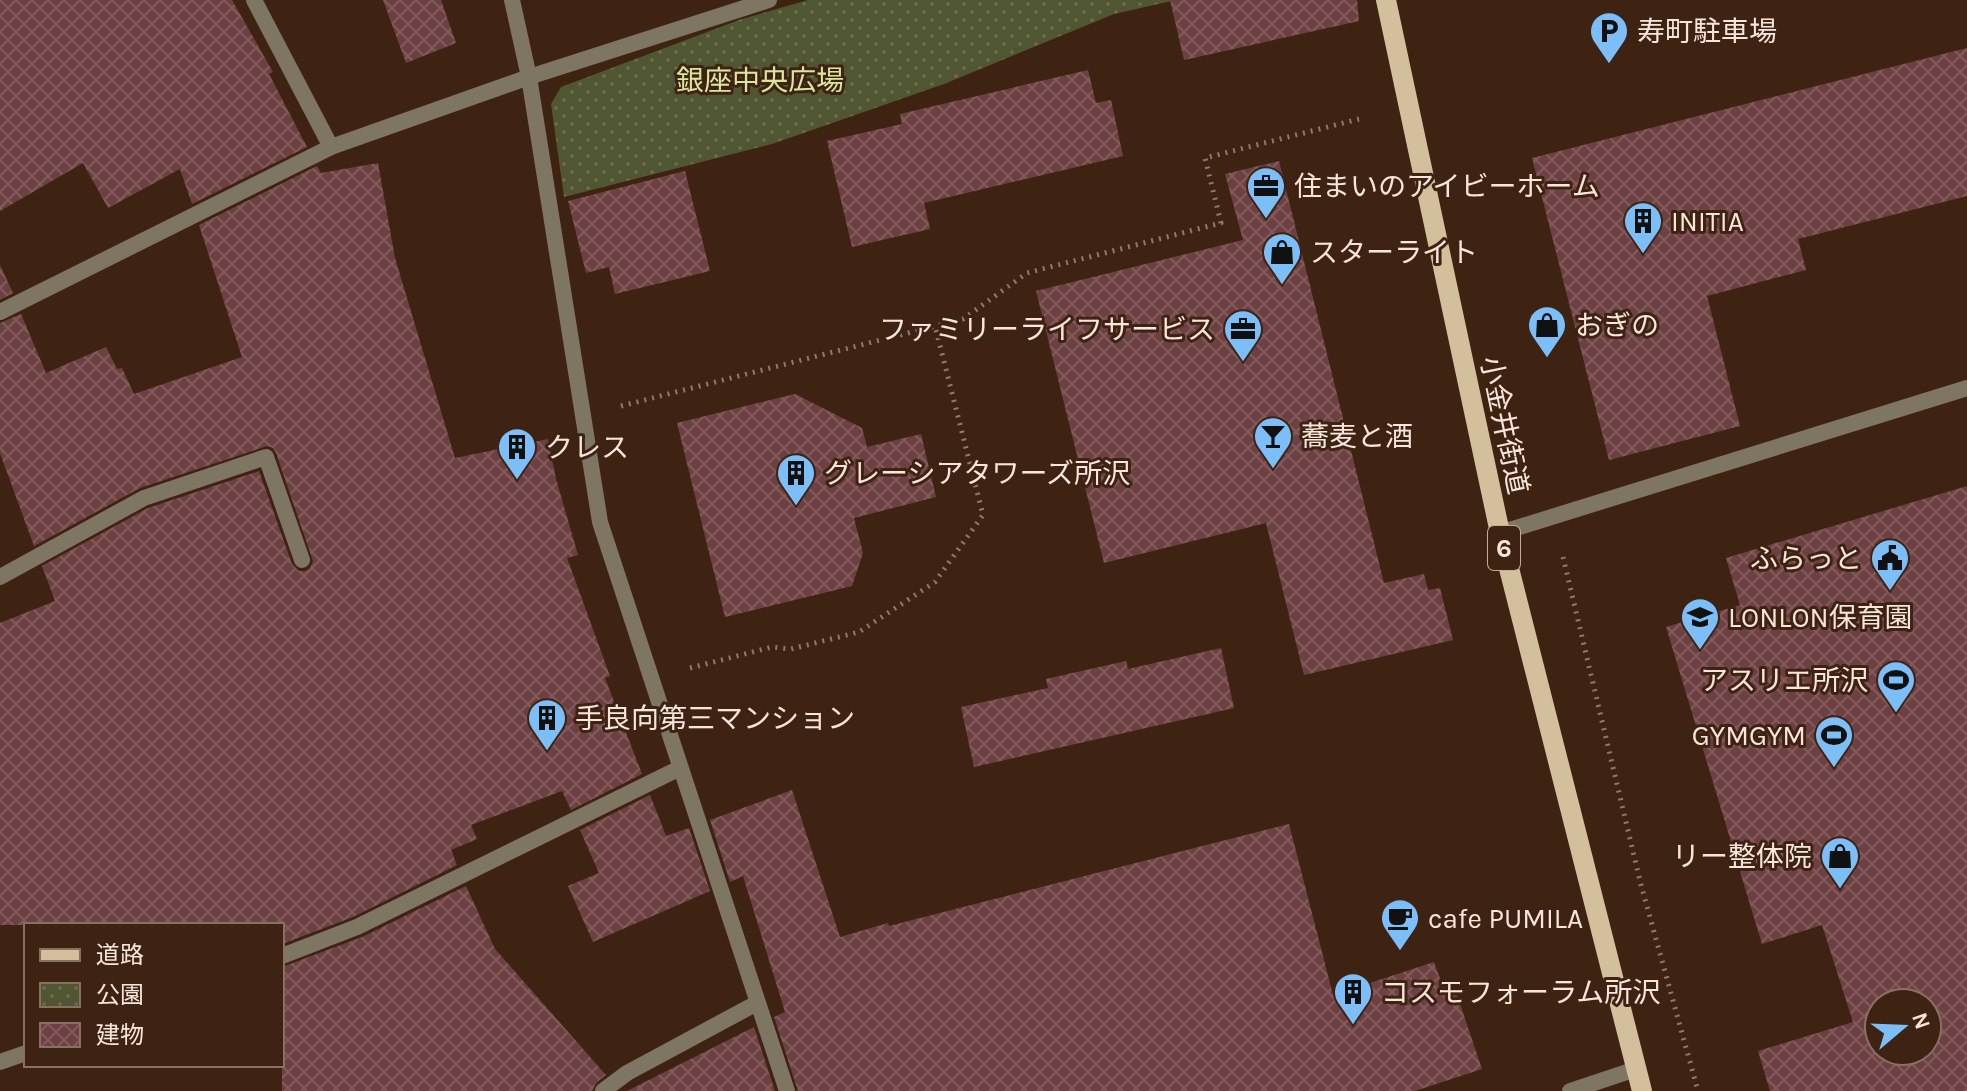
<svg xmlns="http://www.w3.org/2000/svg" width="1967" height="1091" viewBox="0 0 1967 1091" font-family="Karla,'Noto Sans JP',sans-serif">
<defs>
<pattern id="park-dots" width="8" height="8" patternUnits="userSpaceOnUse" patternTransform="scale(2)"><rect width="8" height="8" fill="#515632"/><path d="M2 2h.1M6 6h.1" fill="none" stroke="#6b6e4f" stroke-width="1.8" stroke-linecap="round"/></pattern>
<pattern id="building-cross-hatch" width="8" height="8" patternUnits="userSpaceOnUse" patternTransform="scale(2)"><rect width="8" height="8" fill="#6d4042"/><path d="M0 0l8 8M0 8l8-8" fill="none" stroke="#835b5d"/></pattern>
</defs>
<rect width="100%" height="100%" fill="#3e2313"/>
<!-- park -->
<path fill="url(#park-dots)" d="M808,0h368l-62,14 -170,70 -172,60 -208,53 -13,-93 10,-17 178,-67z"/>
<!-- building -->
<path fill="url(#building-cross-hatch)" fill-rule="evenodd" d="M0,0h232l41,72 -4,2 38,73 -115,57 -12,-35 -72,39 -25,-45 -83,48z
M383,0h58l15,43 -50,20z
M1170,0h187l2,21 -175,39z
M1967,48v148l-169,43 8,31 -99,26 33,130 -131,34 -77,-302z
M1088,70l8,33 15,-3 12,56 -199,47 6,26 -78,18 -25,-106 75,-17 -2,-10z
M1279,161l105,422 40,-9 4,16 12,-2 13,52 -149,35 -38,-152 -162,40 -68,-272 207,-51 -18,-66z
M378,163l17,95 60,200 93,-19 8,40 22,76 -11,3 43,118 -5,2 37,96 -71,36 -9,-19 -91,34 6,14 -26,11 6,15 -104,52 -71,27v-19h-282v-302l55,-22 -13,-35 106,-58 111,-37 33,93 7,7h6l5,-3 3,-7 -37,-108 -3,-5 -6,-2 -127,42 -106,58 -34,-93v-130l21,-9 25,59 60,-26 11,22 5,-1 12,26 108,-37 -43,-132 118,-59 4,7z
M685,171l25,100 -95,23 -6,-27 -23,6 -18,-72z
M0,265l13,28 -13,7z
M795,394l67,34 5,19 54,-13 15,63 -82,21 9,35 -11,33 -127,31 -48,-194z
M1967,486v605h-197l-12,-40 95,-29 -31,-97 -60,19 -96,-317 74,-22 -14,-47zM1879,1003h48v48h-48z
M1221,648l13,60 -260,59 -13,-60 87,-19 -2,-9 80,-18 2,8z
M792,790l48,147 48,-14 1,3 400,-102 44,171 101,-33 8,22 10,-4 30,89 -67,22h-617l-24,-74 11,-5 -42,-136 -13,6 -20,-62z
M650,795l16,41 23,-8 21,63 -117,51 -25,-56 31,-13 -19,-43z
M466,886l29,63 111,126 -10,8 -4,8h-310v-124l80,-30z
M754,1027l21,64h-148z"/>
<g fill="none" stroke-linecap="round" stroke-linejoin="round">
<!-- path -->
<path stroke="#90796b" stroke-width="5" stroke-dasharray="2 6" stroke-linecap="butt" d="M621,406l342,-87 64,-46 194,-50 -16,-65 154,-39
M1563,557l77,324 58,210
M690,668l82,-21 19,2 68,-17 76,-50 48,-67 -48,-189"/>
<!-- lane -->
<path stroke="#7e7563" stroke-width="16" d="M0,577l144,-79 122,-41 36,103
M282,956l75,-29 323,-159
M0,1062l26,-9
M603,1091l24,-18 130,-70"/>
<!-- street -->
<path stroke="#7e7563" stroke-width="16" d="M254,0l77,147
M512,0l17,77 71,445 187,569
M0,312l331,-165 198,-70 240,-77
M1500,533l467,-145
M1570,1091l66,-22"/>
<!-- primary -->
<path stroke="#d3bf9b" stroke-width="20" d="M1386,0l114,533 142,558"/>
</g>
<!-- icons -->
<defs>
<symbol id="parking-pin" viewBox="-11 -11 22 30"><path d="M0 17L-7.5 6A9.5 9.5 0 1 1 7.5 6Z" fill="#7bbef8" stroke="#3e2313"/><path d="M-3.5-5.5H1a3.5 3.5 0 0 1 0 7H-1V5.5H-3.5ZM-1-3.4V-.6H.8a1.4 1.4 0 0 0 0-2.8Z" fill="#111"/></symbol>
<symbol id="office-pin" viewBox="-11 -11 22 30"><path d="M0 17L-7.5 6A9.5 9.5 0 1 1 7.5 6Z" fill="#7bbef8" stroke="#3e2313"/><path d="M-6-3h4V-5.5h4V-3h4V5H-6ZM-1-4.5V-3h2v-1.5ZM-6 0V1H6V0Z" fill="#111"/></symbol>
<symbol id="building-pin" viewBox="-11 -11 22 30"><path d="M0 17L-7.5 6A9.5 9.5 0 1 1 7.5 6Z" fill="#7bbef8" stroke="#3e2313"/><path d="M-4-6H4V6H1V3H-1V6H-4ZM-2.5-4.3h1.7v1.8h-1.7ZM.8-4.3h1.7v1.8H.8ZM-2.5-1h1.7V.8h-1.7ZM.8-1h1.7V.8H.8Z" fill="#111"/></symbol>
<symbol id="shop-pin" viewBox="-11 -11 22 30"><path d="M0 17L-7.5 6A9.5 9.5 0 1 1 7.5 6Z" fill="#7bbef8" stroke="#3e2313"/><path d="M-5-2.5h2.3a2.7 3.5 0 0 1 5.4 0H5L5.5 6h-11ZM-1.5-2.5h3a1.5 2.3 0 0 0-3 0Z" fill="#111"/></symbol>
<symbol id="bar-pin" viewBox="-11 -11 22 30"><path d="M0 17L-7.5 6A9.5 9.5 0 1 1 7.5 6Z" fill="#7bbef8" stroke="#3e2313"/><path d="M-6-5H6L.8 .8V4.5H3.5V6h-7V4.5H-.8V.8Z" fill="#111"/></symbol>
<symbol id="civic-pin" viewBox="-11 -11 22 30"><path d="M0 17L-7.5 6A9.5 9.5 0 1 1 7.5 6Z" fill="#7bbef8" stroke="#3e2313"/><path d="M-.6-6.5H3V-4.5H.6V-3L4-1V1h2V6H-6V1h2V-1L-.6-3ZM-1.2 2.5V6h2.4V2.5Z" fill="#111"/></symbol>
<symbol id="school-pin" viewBox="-11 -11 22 30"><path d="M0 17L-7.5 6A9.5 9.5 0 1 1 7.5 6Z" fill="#7bbef8" stroke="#3e2313"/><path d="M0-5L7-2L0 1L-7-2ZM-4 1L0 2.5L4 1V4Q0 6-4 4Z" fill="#111"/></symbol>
<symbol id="stadium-pin" viewBox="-11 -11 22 30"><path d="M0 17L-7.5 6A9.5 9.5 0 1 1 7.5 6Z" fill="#7bbef8" stroke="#3e2313"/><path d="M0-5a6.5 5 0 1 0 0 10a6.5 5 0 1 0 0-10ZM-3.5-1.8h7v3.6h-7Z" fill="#111"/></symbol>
<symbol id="cafe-pin" viewBox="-11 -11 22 30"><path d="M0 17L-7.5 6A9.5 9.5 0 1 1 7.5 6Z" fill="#7bbef8" stroke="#3e2313"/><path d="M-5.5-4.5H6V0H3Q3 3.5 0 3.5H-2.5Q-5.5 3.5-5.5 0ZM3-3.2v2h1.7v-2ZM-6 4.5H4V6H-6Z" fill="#111"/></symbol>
</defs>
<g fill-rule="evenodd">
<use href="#parking-pin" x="1587" y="9" width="44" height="60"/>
<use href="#office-pin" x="1244" y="164" width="44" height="60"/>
<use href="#building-pin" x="1621" y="199" width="44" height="60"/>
<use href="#shop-pin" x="1260" y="230" width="44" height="60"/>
<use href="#shop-pin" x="1525" y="303" width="44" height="60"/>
<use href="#office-pin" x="1221" y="307" width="44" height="60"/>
<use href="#bar-pin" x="1251" y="414" width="44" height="60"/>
<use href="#building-pin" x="495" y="425" width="44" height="60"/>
<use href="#building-pin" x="774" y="451" width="44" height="60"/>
<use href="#civic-pin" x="1868" y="536" width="44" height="60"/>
<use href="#school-pin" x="1678" y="595" width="44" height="60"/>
<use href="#stadium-pin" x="1874" y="658" width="44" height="60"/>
<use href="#building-pin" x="525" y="696" width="44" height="60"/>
<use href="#stadium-pin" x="1812" y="713" width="44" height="60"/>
<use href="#shop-pin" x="1818" y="834" width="44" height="60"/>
<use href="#cafe-pin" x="1378" y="896" width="44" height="60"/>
<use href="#building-pin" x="1331" y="970" width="44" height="60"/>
</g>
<g text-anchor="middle" stroke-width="6" stroke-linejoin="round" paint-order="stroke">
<!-- shield labels -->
<rect fill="#3e2313" stroke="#c0ab9f" stroke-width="2" x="1488" y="526" width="32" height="44" rx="6"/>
<g font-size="26" font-weight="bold" fill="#f8e5db">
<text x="1504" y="557">6</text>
</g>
<!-- poi labels -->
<g font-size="28" fill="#f8e5db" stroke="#3e2313" text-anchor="start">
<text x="1637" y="41">寿町駐車場</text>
<text x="1294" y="196">住まいのアイビーホーム</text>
<text x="1671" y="231">INITIA</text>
<text x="1310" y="262">スターライト</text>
<text x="1575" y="335">おぎの</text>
<text x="1215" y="339" text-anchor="end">ファミリーライフサービス</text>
<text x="1301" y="446">蕎麦と酒</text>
<text x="545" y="457">クレス</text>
<text x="824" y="483">グレーシアタワーズ所沢</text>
<text x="1862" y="568" text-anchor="end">ふらっと</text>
<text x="1728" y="627">LONLON保育園</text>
<text x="1868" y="690" text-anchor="end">アスリエ所沢</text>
<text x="575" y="728">手良向第三マンション</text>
<text x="1806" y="745" text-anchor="end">GYMGYM</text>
<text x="1812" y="866" text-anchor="end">リー整体院</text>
<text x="1428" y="928">cafe PUMILA</text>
<text x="1381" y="1002">コスモフォーラム所沢</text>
</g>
<!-- park labels -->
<g font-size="28" fill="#dae59d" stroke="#3e2313">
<text x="760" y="90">銀座中央広場</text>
</g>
<!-- street labels -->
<g font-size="28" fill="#f8e5db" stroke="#3e2313">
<text transform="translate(1505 425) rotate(78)" y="10">小金井街道</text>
</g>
</g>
<!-- legend -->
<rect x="24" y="923" width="260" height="144" fill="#3e2313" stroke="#887163" stroke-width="2"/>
<rect x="40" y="949" width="40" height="12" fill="#d3bf9b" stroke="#887163" stroke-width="2"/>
<text x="96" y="963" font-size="24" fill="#f8e5db">道路</text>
<rect x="40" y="983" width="40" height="24" fill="url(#park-dots)" stroke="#887163" stroke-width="2"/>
<text x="96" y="1003" font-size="24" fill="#f8e5db">公園</text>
<rect x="40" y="1023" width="40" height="24" fill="url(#building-cross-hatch)" stroke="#887163" stroke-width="2"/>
<text x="96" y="1043" font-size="24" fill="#f8e5db">建物</text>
<!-- north arrow -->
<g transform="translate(1903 1027) rotate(71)"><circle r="38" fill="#3e2313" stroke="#887163" stroke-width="2"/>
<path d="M0-6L14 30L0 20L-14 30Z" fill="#7bbef8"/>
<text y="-12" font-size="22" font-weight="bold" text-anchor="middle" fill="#f8e5db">N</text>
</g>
</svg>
